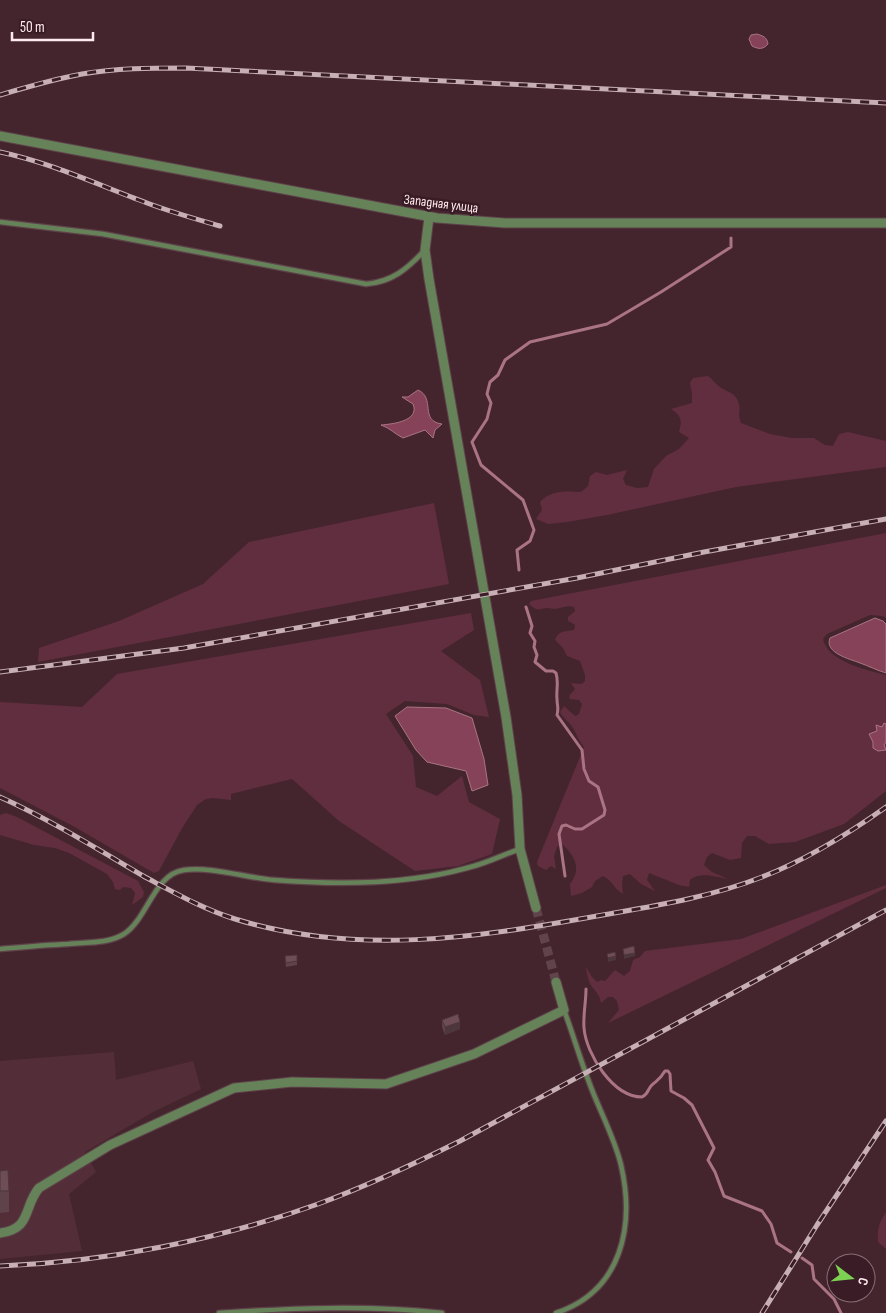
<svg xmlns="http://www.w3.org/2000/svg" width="886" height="1313" viewBox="0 0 886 1313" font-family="'Sofia Sans Condensed',sans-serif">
<rect width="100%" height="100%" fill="#44252e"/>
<!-- built -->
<path fill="#532e39" d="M114,1052l2,28 77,-19 8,28 -50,24 -66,39 11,20 -27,22 13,57 -82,8v-198z"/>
<!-- green -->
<path fill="#612e3f" d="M708,376c4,3 8,8 12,11 8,6 16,5 19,17 2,9 -2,9 2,19l29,11 22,4h22l11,7 8,1 6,-12 9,-2 38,9v26l-150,20 -129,28 -40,7 -19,2 -12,-5 6,-9 -2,-8c10,-12 27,-11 41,-10l7,-6 2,-10 6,-4 11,3 20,-5 -4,9 3,6 11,3 11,-1 6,-18 12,-13 13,-7 10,-11 -10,-6c3,-11 3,-16 -8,-23l21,-6v-9l-2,-11 3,-5z
M434,503l15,81 -411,78 1,-14 80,-27 84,-37 46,-42z
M886,533v85l-4,-2 -12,-1 -43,19 -4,5c5,23 44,31 63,36v116l-42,33 -49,18 -26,2 -14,-8h-8l-5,7 -1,15 -11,2 -18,-7 -5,4 -3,8 8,7 16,7c-11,-2 -28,-8 -38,1l-1,7 -10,-2 -30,-12 -2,7 8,11 -14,-7 -11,-10 -7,2 -1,7 1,11c-9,-5 -10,-13 -20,-18l-8,5 -3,6 -10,6 -11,3 -1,-12c12,-15 5,-28 -8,-40l-5,3 -3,9 2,13 -5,-3 -5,4 -8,-4 -1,-4 47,-115c-5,-6 -7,-12 -11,-19 -3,-6 -10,-9 -13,-16l4,-6 11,10 4,-2 3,-10 -3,-4 -9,-1 -1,-3 6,-7 -4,-6 11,1 3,-3v-6l-5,-14 -13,-5 -4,-8 -8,-8c4,-10 9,-8 19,-10l1,-5 -3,-2 -4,-2v-4l7,-6 -1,-4c-6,-2 -12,1 -19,2 -3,0 -6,-1 -8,-1 -11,1 -8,4 -18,-4l2,-3z
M471,613l3,17 -33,21 39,29 9,37 -15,-2 -27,-11 -42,-3 -19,13 27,42 3,31 21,9 25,-20 7,26 31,17 -8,35 -34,12 -43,5 -76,-50 -47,-42 -61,15v6l-18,-2 -7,1 -9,6 -16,25 -22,41 -5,2 -81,-47 -73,-38v-86l82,5 35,-33z
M6,813l11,4 121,64 6,11 -1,5 -11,8 3,-12 -4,-5 -8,-1 -3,3 -5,-1 -2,-7 -6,-8 -38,-21 -14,-5 -21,-3 -34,-10v-20z
M886,885v3l-278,135 11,-13 -2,-9 -4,-4h-5l-7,6c-1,-7 -4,-10 -8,-15 -5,-6 -6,-14 -7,-21l6,10 5,5 4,-2 4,1 10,-11 9,6 6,-5 3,-11 7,-3 5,-6 96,-12z
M886,1212v37l-8,-7c-1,-13 1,-19 8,-30z"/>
<!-- water -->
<path fill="#854258" stroke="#aa7485" d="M757,34c6,2 10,3 11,10 -5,6 -10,5 -16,2l-3,-7 2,-4z
M418,390c18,8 1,31 24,34l-7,6 -2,8 -8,-8 -22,8c-8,-4 -13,-10 -22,-13 12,-1 39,-4 32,-21l-11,-7h6z
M875,618l8,3 3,3v49c-10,-3 -17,-7 -26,-10 -10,-4 -36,-10 -30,-25z
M407,707l39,1 26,10 12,41 4,26 -16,6 -6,-20 -39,-9 -11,-12 -21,-34z
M884,723l2,1v18l-2,3 2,5 -8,1 -5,-3v-6l-4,-8 8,-3 -1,-6 6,2z"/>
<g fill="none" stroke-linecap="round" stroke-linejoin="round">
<!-- stream -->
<path stroke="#aa7485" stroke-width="3" d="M519,570l-2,-20 13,-9 4,-11 -11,-30 -42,-35 -9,-23 15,-23 4,-16 -4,-9 3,-12 8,-7 7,-15 25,-18 77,-18 54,-32 70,-45v-9
M526,607l6,19 -2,7 5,8 -1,6 3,8 -2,7 11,9h7l3,2c3,10 0,16 1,26 0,7 2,8 0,16l25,35 2,19 5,12 9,6 7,23 -1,5 -22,14h-7l-9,-4 -4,1 -3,8 6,42
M586,989c0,13 -3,26 -2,39 2,26 29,69 58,69 8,-4 5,-9 11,-13 6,-5 8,-6 12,-13h3l2,3 1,17 13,7 8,7 22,43 -6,12 7,12 9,24 38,15 9,13 6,19 14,9
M802,1258l10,7 2,14 20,20 7,14"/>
<!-- street-tunnel -->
<path stroke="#60434b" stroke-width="9" stroke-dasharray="9 4.5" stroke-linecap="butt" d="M536,908l20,74"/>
<defs>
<path id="lane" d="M0,222l103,12 263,50c26,-2 41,-15 58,-33
M0,949c23,-2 45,-4 68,-5 18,-2 40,0 56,-10 24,-16 30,-60 60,-64 26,-4 63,8 90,10 66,5 136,5 200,-14 15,-4 31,-12 46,-17
M219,1313c74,-5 149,-8 223,0
M556,1313c66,-22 79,-87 65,-148 -7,-29 -22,-55 -32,-83 -9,-23 -16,-48 -25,-72"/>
<path id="street" d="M0,136l437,82 68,5h381
M429,217l-4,33 4,29 77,438 11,78 3,54 16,59
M0,1233c32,-4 23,-26 39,-45l71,-43 124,-57 58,-6 94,2 88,-30 90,-44 -8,-28"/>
</defs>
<!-- lane casing -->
<use href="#lane" stroke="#5e4149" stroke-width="7"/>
<!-- street casing -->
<use href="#street" stroke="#5e4149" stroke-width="11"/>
<!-- lane -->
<use href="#lane" stroke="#658259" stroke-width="4.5"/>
<!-- street -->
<use href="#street" stroke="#658259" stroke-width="9"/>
<defs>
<path id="rail" d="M0,95c27,-8 54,-16 82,-21 34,-6 69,-6 104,-6l700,35
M0,152c52,11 98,33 147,51 24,9 49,16 73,23
M0,672l184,-24 393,-70 127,-26 182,-33
M0,797c49,22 99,53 145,80 30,16 58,32 90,42 121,37 240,19 362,-3 57,-10 111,-18 165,-39 44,-17 86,-43 124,-70
M0,1266c106,-4 218,-26 318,-62 49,-18 96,-40 142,-63l426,-231
M762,1313l55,-88 69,-104"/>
</defs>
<!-- rail casing -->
<use href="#rail" stroke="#c7afb5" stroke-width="5"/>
<!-- rail -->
<use href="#rail" stroke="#391c25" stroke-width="3" stroke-dasharray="9" stroke-linecap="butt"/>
</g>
<!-- wall -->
<path fill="#5f424a" d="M297,955v10l-11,2 -1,-11z
M442,1020l18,9 -15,6 -3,-8z
M0,1171l9,20v21l-9,1z"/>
<!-- shaded-wall -->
<path fill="#4d363c" d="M635,953v3l-11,3v-4z
M616,956v4l-8,2v-4z
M460,1022v7l-15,6v-8z"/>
<!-- building -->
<path fill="#6e4d56" stroke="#4d363c" d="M634,946l1,7 -11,2 -1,-6z
M615,952l1,4 -8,2 -1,-4z
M297,955v6l-11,2 -1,-7z
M458,1014l2,8 -15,5 -3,-7z
M8,1170l1,21h-9v-20z"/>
<g text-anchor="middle" stroke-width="5" stroke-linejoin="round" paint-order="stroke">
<!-- street labels -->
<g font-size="14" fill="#ffeaef" stroke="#391c25">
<text transform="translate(441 203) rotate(7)" y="5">Западная улица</text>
</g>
</g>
<!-- north arrow -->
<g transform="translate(851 1278) rotate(106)"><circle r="24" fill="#391c25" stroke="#886e76"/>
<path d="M0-4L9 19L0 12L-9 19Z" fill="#7dd153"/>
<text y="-8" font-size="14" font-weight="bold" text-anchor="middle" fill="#ffeaef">С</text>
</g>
<!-- scale -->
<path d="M12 32v8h81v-8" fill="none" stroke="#ffeaef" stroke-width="2.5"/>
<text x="20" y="32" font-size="15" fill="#ffeaef" stroke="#391c25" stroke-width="4" paint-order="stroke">50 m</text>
</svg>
